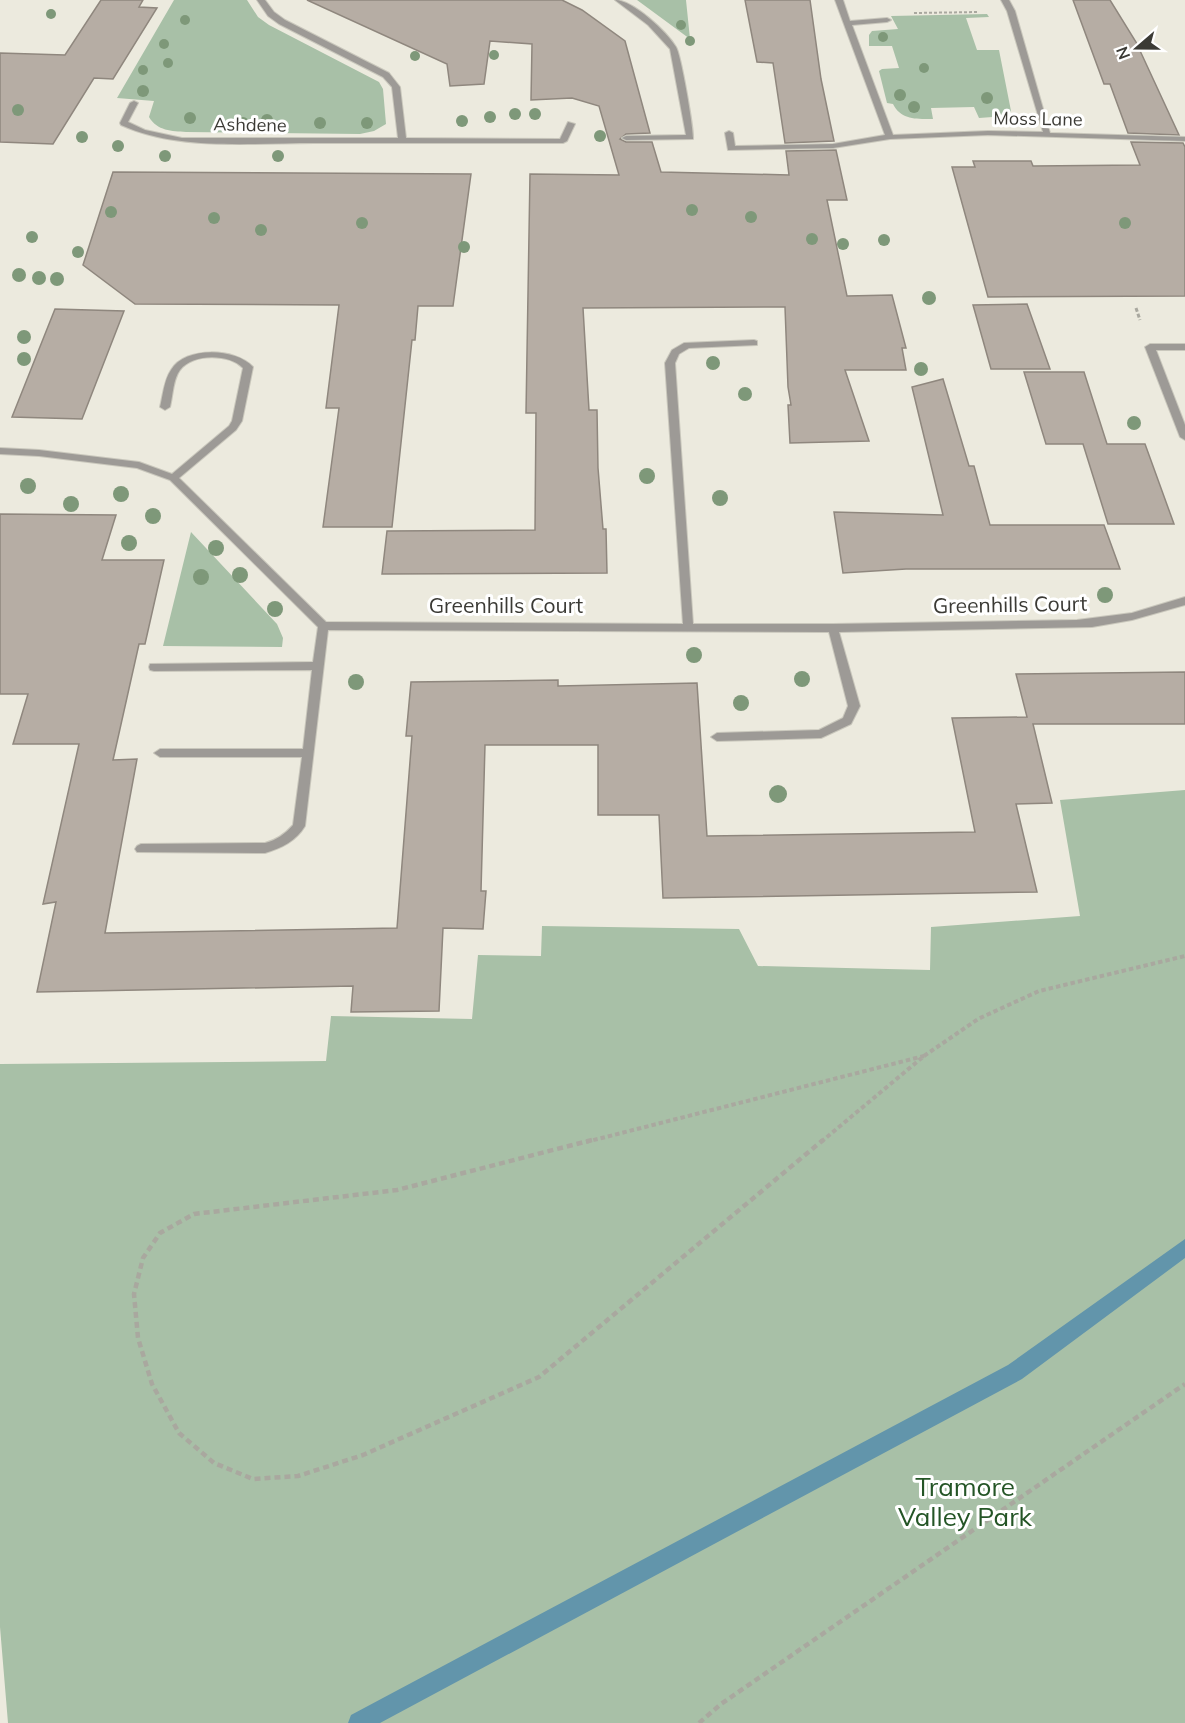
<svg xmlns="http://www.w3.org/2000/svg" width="1185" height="1723" viewBox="0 0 1185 1723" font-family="Mulish,sans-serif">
<rect width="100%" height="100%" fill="#eceade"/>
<!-- green -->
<path fill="#a8c0a7" d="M174,0h73l11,17 11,8 110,57 4,7 3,35 -12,7 -14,3 -174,-2c-14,-1 -29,-1 -37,-15l5,-16 -37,-3z
M637,0h49l4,39z
M987,14l2,3 -23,1 11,32h22l12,61 -5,5 -27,2 -5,-11 -43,1 2,11c-17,0 -32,1 -40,-15l-6,-1 -8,-32 3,-2 17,-1 -7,-22h-23v-11l3,-4 26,-2 -7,-13z
M191,532l86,92 6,14 -1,9 -119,-1z
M1185,790v933h-1177l-8,-96v-563l326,-3 5,-45 141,3 6,-64 63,1 1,-30 197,3 19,37 172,4 1,-43 149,-11 -20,-116z"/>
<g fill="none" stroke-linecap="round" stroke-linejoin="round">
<!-- stream -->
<path fill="#6295ab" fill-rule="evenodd" d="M1185,1239v19l-163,121 -642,344h-32l3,-8 657,-350z"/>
</g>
<!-- building -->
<path fill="#b6ada4" stroke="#8f877e" stroke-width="1.5" d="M101,0h42l-4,7 18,1 -44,71 -19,-1 -41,66 -53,-2v-89l65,2z
M307,0h255l20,10 43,31 25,92 -24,1 -6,5 6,3h26l9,30 128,3 -3,-24 50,-1 11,50h-20l20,96 45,-1 14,53h-4l4,22h-61l24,71 -79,2 -2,-38h3l-3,-18 -3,-80 -202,1 6,102h8l1,58 5,61h3l1,44 -225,1 5,-43 148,-1 1,-117h-10l4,-239 89,1 -20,-69 -27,-8 -41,2 1,-56 -42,-3 -6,43 -34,2 -3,-22z
M745,0h65l11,79 13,62 -49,2 -12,-80 -16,-1z
M1073,0h37l26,42 43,93 -51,-2 -18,-49h-6z
M1131,142l52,1 2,4v149l-197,1 -36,-130h23l-2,-6h58l2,5 107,-1z
M113,172l358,2 -18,132h-35l-3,34h-3l-20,187h-69l16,-119h-13l13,-103 -204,-1 -52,-39z
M1027,304l23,65h-59l-18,-64z
M55,309l69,2 -42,108 -70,-2z
M1024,372h60l23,72h38l29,80h-66l-25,-80h-37z
M943,379l26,87h5l16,59h114l16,44h-214l-63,4 -9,-61 109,3 -31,-128z
M0,514l116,1 -14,45h62l-19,84h-6l-26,116 24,-1 -32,174 292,-5 15,-192h-6l5,-54 147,-2v6l139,-3 10,153 268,-4 -23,-114 75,-1 -11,-43 169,-2v52h-152l19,79 -36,1 21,88 -374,6 -4,-83h-61v-70h-113l-4,146h5l-3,38 -40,-1 -4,83 -88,1 2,-26 -316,6 19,-90 -13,2 36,-160h-66l15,-50h-28z"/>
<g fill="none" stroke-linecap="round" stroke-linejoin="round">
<defs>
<path id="street" d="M257,0h8l9,12 11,8 104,53 11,14 6,51 154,1 8,-17 7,2 -8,17 -4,2c-84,0 -166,0 -249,0 -62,0 -136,8 -193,-18l-1,-2 10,-20 4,-2 4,2 -10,19 17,8 37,8h216l-6,-51 -9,-10 -104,-53 -11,-8z
M615,0c18,0 52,32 61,47 5,8 18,83 17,92l-67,1 -4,-2 4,-2 60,-1 -16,-86 -22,-24z
M835,0h8l7,21 37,-3 4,2 -4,2 -35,3 41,110 95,-4 55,1 -36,-121 -6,-11h8l6,11 35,122 135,4v4l-197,-6 -98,4 -57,9 -105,2 -3,-17 4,-2 4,2 2,13 98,-2 52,-9z
M754,340l3,1v4l-68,3 -10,6 -4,9 18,261h140l244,-4 55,-7 53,-16v8l-53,15 -40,7 -253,5 21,74 -9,18 -30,14 -104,3 -6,-4 6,-4 102,-3 24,-12 5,-12 -19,-74 -501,-2 -23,196c-9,15 -23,22 -40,27l-128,-1 -2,-3 2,-3 4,-2 124,-1c12,-3 20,-9 28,-18l9,-68h-142l-6,-4 6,-4h143l9,-79 -158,1 -4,-1 -1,-3 1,-3 163,-2 5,-35 -148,-147 -33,-12 -98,-12 -39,-2v-6l39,2 100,12 33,12 57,-48 3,-5 11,-53c-14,-14 -49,-15 -63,2 -7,9 -7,25 -10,37l-5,3 -5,-3c3,-12 4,-27 11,-37 14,-24 65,-22 82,-3l-11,54 -6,9 -57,48 147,144 357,2 -18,-261 7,-13 12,-7z
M1150,344h35v6h-29l29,75v15l-5,-3 -35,-90z"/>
</defs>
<!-- street casing -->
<use href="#street" stroke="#c9c7bc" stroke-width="2"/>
<!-- path-far3 -->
<path stroke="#a9a89f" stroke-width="2" stroke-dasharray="3 2" stroke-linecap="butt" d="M914,13l65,-1"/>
<!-- path-far2 -->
<path stroke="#a9a89f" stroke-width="3" stroke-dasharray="4 2" stroke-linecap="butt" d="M1136,308l4,12"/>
<!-- path-far1 -->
<path stroke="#a9a89f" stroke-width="4" stroke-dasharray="4.5 3" stroke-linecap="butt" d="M924,1056l54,-37 61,-28 146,-35
M586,1142l338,-86
M821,1142l103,-86"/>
<!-- path -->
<path stroke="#a9a89f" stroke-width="4.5" stroke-dasharray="6 4" stroke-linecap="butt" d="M592,1140l-195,50 -203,24 -34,19 -17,25 -9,36 4,44 14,46 27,49 35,30 39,16 45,-3 65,-21 176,-78 284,-237
M699,1723l22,-19 464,-320"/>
<!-- street -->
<use href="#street" fill="#9d9a96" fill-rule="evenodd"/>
</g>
<!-- trees -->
<g fill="#7e9879">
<circle cx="51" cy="14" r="5"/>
<circle cx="185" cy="20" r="5"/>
<circle cx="681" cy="25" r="5"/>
<circle cx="883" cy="37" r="5"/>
<circle cx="690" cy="41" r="5"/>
<circle cx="164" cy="44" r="5"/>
<circle cx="494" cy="55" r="5"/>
<circle cx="415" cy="56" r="5"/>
<circle cx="168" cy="63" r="5"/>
<circle cx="924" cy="68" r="5"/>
<circle cx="143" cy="70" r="5"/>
<circle cx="143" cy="91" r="6"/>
<circle cx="900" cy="95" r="6"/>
<circle cx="987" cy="98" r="6"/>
<circle cx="914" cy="107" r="6"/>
<circle cx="18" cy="110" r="6"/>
<circle cx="515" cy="114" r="6"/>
<circle cx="535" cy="114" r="6"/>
<circle cx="490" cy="117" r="6"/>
<circle cx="190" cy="118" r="6"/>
<circle cx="267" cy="120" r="6"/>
<circle cx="462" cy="121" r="6"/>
<circle cx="243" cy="123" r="6"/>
<circle cx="320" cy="123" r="6"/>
<circle cx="367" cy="123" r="6"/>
<circle cx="600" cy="136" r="6"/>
<circle cx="82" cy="137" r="6"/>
<circle cx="118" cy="146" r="6"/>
<circle cx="165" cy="156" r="6"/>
<circle cx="278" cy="156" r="6"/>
<circle cx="692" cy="210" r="6"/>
<circle cx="111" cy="212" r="6"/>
<circle cx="751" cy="217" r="6"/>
<circle cx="214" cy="218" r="6"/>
<circle cx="362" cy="223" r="6"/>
<circle cx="1125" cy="223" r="6"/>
<circle cx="261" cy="230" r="6"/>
<circle cx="32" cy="237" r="6"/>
<circle cx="812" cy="239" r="6"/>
<circle cx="884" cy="240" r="6"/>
<circle cx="843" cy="244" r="6"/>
<circle cx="464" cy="247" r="6"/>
<circle cx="78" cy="252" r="6"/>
<circle cx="19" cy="275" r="7"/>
<circle cx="39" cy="278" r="7"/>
<circle cx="57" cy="279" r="7"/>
<circle cx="929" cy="298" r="7"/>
<circle cx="24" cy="337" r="7"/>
<circle cx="24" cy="359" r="7"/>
<circle cx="713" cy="363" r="7"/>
<circle cx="921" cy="369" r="7"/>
<circle cx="745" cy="394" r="7"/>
<circle cx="1134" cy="423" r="7"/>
<circle cx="647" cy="476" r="8"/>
<circle cx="28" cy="486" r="8"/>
<circle cx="121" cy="494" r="8"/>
<circle cx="720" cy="498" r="8"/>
<circle cx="71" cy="504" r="8"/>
<circle cx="153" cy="516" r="8"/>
<circle cx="129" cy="543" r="8"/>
<circle cx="216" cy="548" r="8"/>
<circle cx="240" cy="575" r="8"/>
<circle cx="201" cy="577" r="8"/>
<circle cx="1105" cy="595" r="8"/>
<circle cx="275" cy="609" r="8"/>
<circle cx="694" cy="655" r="8"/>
<circle cx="802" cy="679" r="8"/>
<circle cx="356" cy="682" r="8"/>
<circle cx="741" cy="703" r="8"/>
<circle cx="778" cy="794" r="9"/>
</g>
<g text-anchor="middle" stroke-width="6" stroke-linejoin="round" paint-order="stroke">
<!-- far-street labels -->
<g font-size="18" fill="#3b3a35" stroke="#fff">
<text transform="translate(1038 119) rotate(1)" y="6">Moss Lane</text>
<text transform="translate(250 125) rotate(1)" y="6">Ashdene</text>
</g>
<!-- street labels -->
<g font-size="21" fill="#3b3a35" stroke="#fff">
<text transform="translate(1010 605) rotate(-1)" y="7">Greenhills Court</text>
<text x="506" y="613">Greenhills Court</text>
</g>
<!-- near-park labels -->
<g font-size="26" fill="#245526" stroke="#fff">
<text x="965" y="1496">Tramore<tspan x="965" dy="30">Valley Park</tspan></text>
</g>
</g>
<!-- north arrow -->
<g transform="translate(1137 48) rotate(250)" stroke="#ffffff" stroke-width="4.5" paint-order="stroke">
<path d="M0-4.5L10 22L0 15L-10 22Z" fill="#3b3a35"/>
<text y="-9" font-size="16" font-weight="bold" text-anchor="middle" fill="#3b3a35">N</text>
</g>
</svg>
